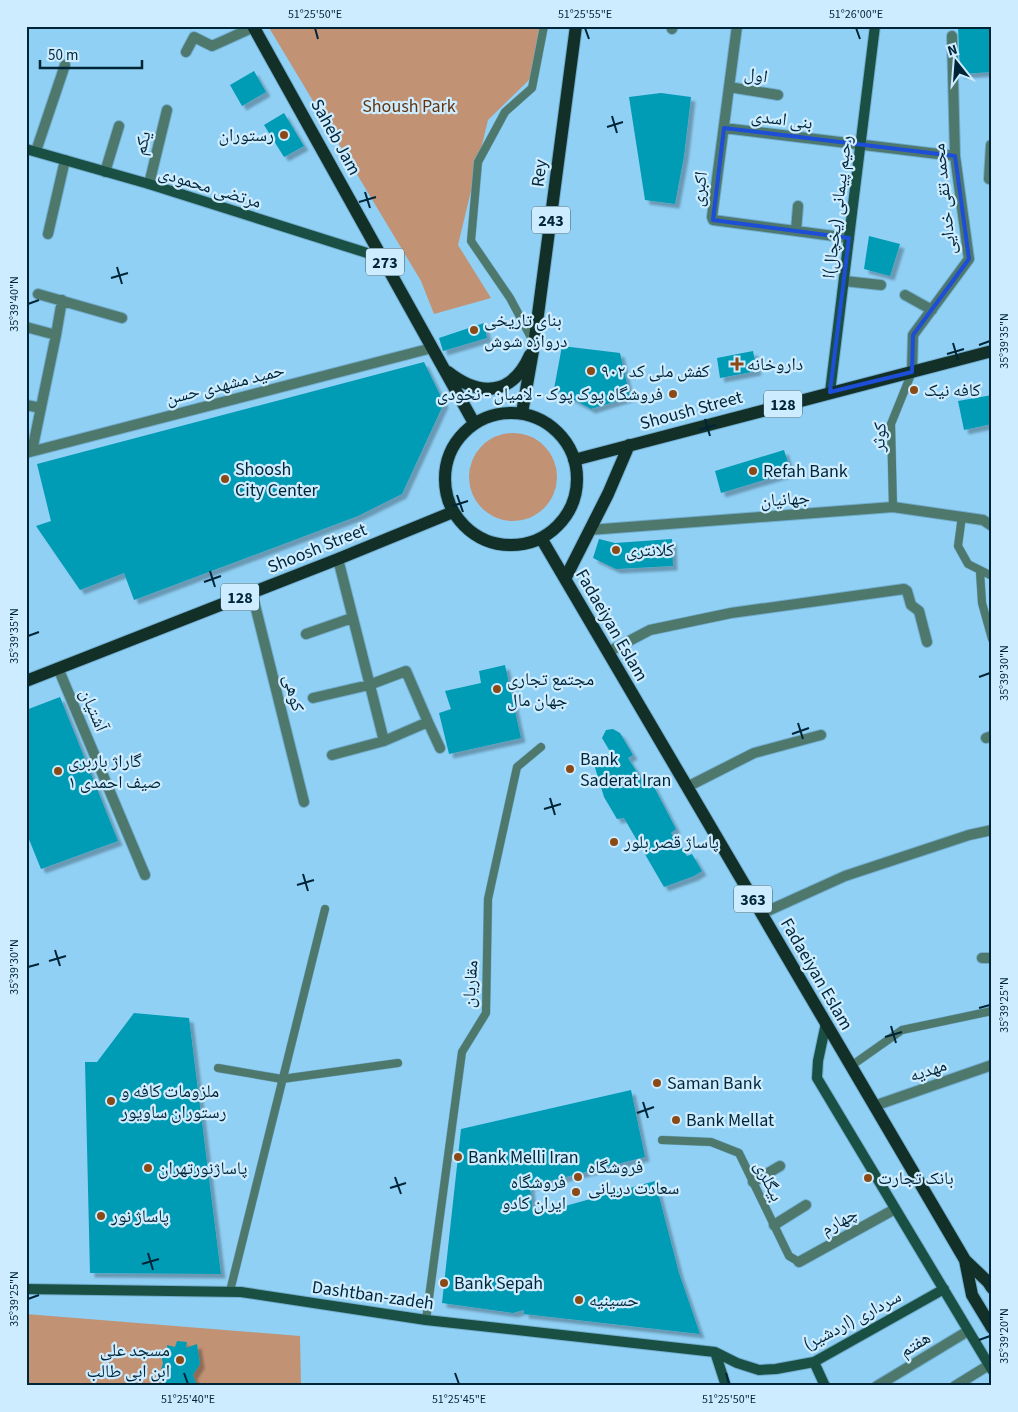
<svg xmlns="http://www.w3.org/2000/svg" width="1018" height="1412" viewBox="0 0 1018 1412" font-family="'Source Sans 3','Noto Naskh Arabic',sans-serif">
<defs>
<filter id="shadow"><feDropShadow dx="4.5" dy="4.5" stdDeviation="1" flood-color="#0004"/></filter>
</defs>
<rect width="100%" height="100%" fill="#90d0f5"/>
<!-- green -->
<path fill="#c19274" d="M268,26h272l-9,52 -43,42 -30,125 33,53 -57,16 -13,-33z
M469 477a44 44 0 1 1 88 0a44 44 0 1 1-88 0Z
M26,1314l274,22 1,50h-275z"/>
<!-- building -->
<path fill="#009bb4" filter="url(#shadow)" d="M958,26h34v46l-32,2z
M254,71l12,21 -24,14 -12,-21z
M661,93l30,4 -7,59 -9,48 -30,-4 -16,-103z
M284,113l20,33 -20,11 -20,-32z
M869,236l31,8 -10,32 -26,-7z
M484,323l3,15 -44,13 -4,-13z
M562,346l58,7 10,44 -39,12 -37,-20z
M753,351l4,20 -37,7 -3,-20z
M424,362l20,41 -42,91 -44,22 -224,84 -10,-27 -44,17 -44,-64 15,-5 -14,-57z
M992,395v29l-28,6 -6,-29z
M784,450l7,22 -70,21 -6,-22z
M599,539l16,4 57,-4 1,27 -57,3 -23,-11z
M505,665l16,73 -72,16 -10,-41 12,-4 -6,-18 36,-8 -2,-12z
M60,697l58,144 -77,28 -15,-37v-122z
M613,729l7,4 13,22 -5,3 19,30 5,-5 24,46 -5,4 16,23 5,-2 10,17 -8,5 -30,11 -40,-69 -7,1 -13,-22 -11,-36 18,-8 -9,-15 4,-8z
M134,1013l55,5 32,256 -131,-1 -5,-211h12z
M631,1090l14,67 -115,29 3,29 122,-34 24,92 21,61 -176,-20v-4l-11,3 -71,-10 19,-174z
M177,1341l10,1 -1,6 11,-4 3,20 -7,11 4,11h-35l5,-8 -7,-4 3,-11 -2,-7 7,-2 -1,-9 8,2z"/>
<g fill="none" stroke-linecap="round" stroke-linejoin="round">
<defs>
<path id="lane" d="M534,343l-24,-45 -39,-57 7,-79 27,-50 27,-24 12,-62
M893,507l-2,-83 21,-52
M962,516l-4,30 10,18 24,12
M980,572l2,31 10,36
M851,1066l51,-36 90,-19
M218,1068l64,11 116,-16
M662,1140l49,2 28,11 50,103 10,6
M230,1291l95,-382
M426,1320l36,-268 24,-39 2,-114 29,-132 24,-20"/>
<path id="street" d="M737,26l-25,191 1,3 136,18
M672,29l1,-3
M186,52l8,-15 18,9 42,-19
M729,87l49,8
M724,128l231,28
M991,145l-2,34h3
M36,151l29,-86
M105,172l14,-46
M149,184l18,-74
M796,231l2,-25
M48,234l17,-74
M844,281l37,4
M38,294l84,24
M905,295l27,15
M26,327l30,8 -24,116
M56,335l6,-35
M912,372l1,-37 56,-76 -14,-103 -3,-120
M26,405l15,3
M26,453l406,-105
M589,530l304,-23 90,13 9,6
M338,559l46,182
M252,593l52,209
M306,634l46,-16
M608,652l42,-22 81,-17 173,-24 3,2 4,14 8,6 8,31
M58,668l87,207
M313,698l56,-13 37,-14 22,51 -44,19 -52,14
M428,722l12,26
M986,738l6,-2
M687,787l67,-34 67,-18
M761,914l84,-38 124,-41 23,-5
M982,958h10
M874,1106l118,-41
M753,1182l27,-16
M774,1225l32,-20
M799,1262l96,-53
M877,1386l91,-55
M955,1386l34,-21"/>
<path id="secondary" d="M26,149l123,35 234,74
M830,392l45,-366
M826,1023l-8,38 -1,17 175,292
M26,1289l215,3 185,28 289,32 22,11 22,7 17,-1 38,-7 130,-73
M715,1352l11,34
M814,1362l11,24"/>
<path id="primary" d="M253,26l221,397
M448,372c32,25 64,24 82,-17
M445 479a66 66 0 1 1 132 0a66 66 0 1 1-132 0Z
M522,413l12,-68 42,-319
M574,460l418,-109
M541,538l424,722 7,35 20,33
M565,579l43,-85 21,-49
M26,681l312,-122 115,-47
M965,1260l23,22 4,6"/>
</defs>
<!-- lane casing -->
<use href="#lane" stroke="#73aecf" stroke-width="9"/>
<!-- street casing -->
<use href="#street" stroke="#73aecf" stroke-width="12"/>
<!-- secondary casing -->
<use href="#secondary" stroke="#73aecf" stroke-width="12"/>
<!-- primary casing -->
<use href="#primary" stroke="#73aecf" stroke-width="14"/>
<!-- lane -->
<use href="#lane" stroke="#4e786c" stroke-width="8"/>
<!-- street -->
<use href="#street" stroke="#4e786c" stroke-width="10"/>
<!-- secondary -->
<use href="#secondary" stroke="#1a5043" stroke-width="10"/>
<!-- primary -->
<use href="#primary" stroke="#133028" stroke-width="12"/>
</g>
<!-- marked area -->
<path fill="none" stroke="#1d4ed8" stroke-width="4" stroke-linejoin="round" d="M724,128l231,28 14,103 -56,76 -1,37 -82,20 19,-154 -136,-18z"/>
<!-- ticks -->
<path fill="none" stroke="#002537" stroke-width="2" d="M315,28l3,11M585,28l4,11M856,28l4,11M612,116l5,17M607,127l16,-5M365,192l5,16M359,202l17,-5M117,267l5,17M111,278l17,-5M28,304l11,-4M953,343l5,17M979,345l11,-4M947,354l17,-5M705,419l5,17M699,430l17,-5M457,495l6,17M452,506l16,-5M210,571l5,16M204,582l17,-6M28,636l11,-4M979,677l11,-4M798,723l5,16M792,734l17,-6M550,798l5,17M544,809l17,-5M303,874l5,17M297,885l17,-5M55,950l5,16M49,961l17,-5M28,967l11,-3M979,1008l11,-3M891,1026l5,17M885,1037l17,-5M643,1102l5,16M637,1113l17,-6M395,1177l6,17M390,1188l16,-5M148,1253l5,17M142,1264l17,-5M28,1299l11,-4M979,1340l11,-4M184,1373l4,11M455,1373l4,11M726,1373l3,11"/>
<!-- markers -->
<g fill="#8b4a15" stroke="#cdecff" stroke-width="2">
<circle cx="284" cy="135" r="5"/>
<circle cx="474" cy="330" r="5"/>
<path d="M734.5 356.5h5v5h5v5h-5v5h-5v-5h-5v-5h5z"/>
<circle cx="591" cy="371" r="5"/>
<circle cx="914" cy="390" r="5"/>
<circle cx="673" cy="394" r="5"/>
<circle cx="753" cy="471" r="5"/>
<circle cx="225" cy="479" r="5"/>
<circle cx="616" cy="550" r="5"/>
<circle cx="497" cy="689" r="5"/>
<circle cx="570" cy="769" r="5"/>
<circle cx="58" cy="771" r="5"/>
<circle cx="614" cy="842" r="5"/>
<circle cx="657" cy="1083" r="5"/>
<circle cx="111" cy="1101" r="5"/>
<circle cx="676" cy="1120" r="5"/>
<circle cx="458" cy="1157" r="5"/>
<circle cx="148" cy="1168" r="5"/>
<circle cx="578" cy="1177" r="5"/>
<circle cx="868" cy="1178" r="5"/>
<circle cx="576" cy="1192" r="5"/>
<circle cx="101" cy="1216" r="5"/>
<circle cx="444" cy="1283" r="5"/>
<circle cx="579" cy="1300" r="5"/>
<circle cx="180" cy="1360" r="5"/>
</g>
<g text-anchor="middle" stroke-width="4.5" stroke-linejoin="round" paint-order="stroke">
<!-- shield labels -->
<g fill="#cdecff" stroke="#3e6173" stroke-width="1">
<rect x="532" y="206.5" width="38" height="27" rx="4"/>
<rect x="366" y="248.5" width="38" height="27" rx="4"/>
<rect x="764" y="390.5" width="38" height="27" rx="4"/>
<rect x="221" y="583.5" width="38" height="27" rx="4"/>
<rect x="734" y="885.5" width="38" height="27" rx="4"/>
</g>
<g font-size="16" font-weight="bold" fill="#002537">
<text x="551" y="226">243</text>
<text x="385" y="268">273</text>
<text x="783" y="410">128</text>
<text x="240" y="603">128</text>
<text x="753" y="905">363</text>
</g>
<!-- street labels -->
<g font-size="18" fill="#002537" stroke="#cdecff">
<text transform="translate(756 75) rotate(9)" y="6">اول</text>
<text transform="translate(782 119) rotate(7)" y="6">بنی اسدی</text>
<text transform="translate(336 137) rotate(61)" y="6">Saheb Jam</text>
<text transform="translate(142 143) rotate(-76)" y="6">یکم</text>
<text transform="translate(539 173) rotate(-83)" y="6">Rey</text>
<text transform="translate(210 187) rotate(17)" y="6">مرتضی محمودی</text>
<text transform="translate(699 189) rotate(-83)" y="6">اکبری</text>
<text transform="translate(944 199) rotate(-96)" y="6">محمد تقی خدایی</text>
<text transform="translate(837 207) rotate(-83)" y="6">رحیم پیمانی (یخچال)ا</text>
<text transform="translate(225 384) rotate(-14)" y="6">حمید مشهدی حسن</text>
<text transform="translate(691 410) rotate(-15)" y="6">Shoush Street</text>
<text transform="translate(879 437) rotate(-86)" y="6">کوثر</text>
<text transform="translate(785 499) rotate(-4)" y="6">جهانیان</text>
<text transform="translate(317 548) rotate(-22)" y="6">Shoosh Street</text>
<text transform="translate(612 625) rotate(60)" y="6">Fadaeiyan Eslam</text>
<text transform="translate(294 693) rotate(76)" y="6">کوهی</text>
<text transform="translate(94 710) rotate(67)" y="6">آشتیان</text>
<text transform="translate(817 974) rotate(60)" y="6">Fadaeiyan Eslam</text>
<text transform="translate(470 984) rotate(-86)" y="6">مقاریان</text>
<text transform="translate(928 1070) rotate(-19)" y="6">مهدیه</text>
<text transform="translate(769 1181) rotate(64)" y="6">بیگلری</text>
<text transform="translate(839 1221) rotate(-29)" y="6">چهارم</text>
<text transform="translate(373 1295) rotate(8)" y="6">Dashtban-zadeh</text>
<text transform="translate(852 1320) rotate(-28)" y="6">سرداری (اردشیر)</text>
<text transform="translate(915 1344) rotate(-31)" y="6">هفتم</text>
</g>
<!-- park labels -->
<g font-size="18" fill="#64330c" stroke="#cdecff">
<text x="409" y="112">Shoush Park</text>
</g>
<!-- poi labels -->
<g font-size="18" fill="#002537" stroke="#cdecff" text-anchor="start">
<text x="274" y="141" text-anchor="end">رستوران</text>
<text x="484" y="326">بنای تاریخی<tspan x="484" dy="21">دروازه شوش</tspan></text>
<text x="747" y="370">داروخانه</text>
<text x="601" y="377">کفش ملی کد ۹۰۲</text>
<text x="924" y="396">کافه نیک</text>
<text x="663" y="400" text-anchor="end">فروشگاه پوک پوک - لاميان - نخودی</text>
<text x="235" y="475">Shoosh<tspan x="235" dy="21">City Center</tspan></text>
<text x="763" y="477">Refah Bank</text>
<text x="626" y="556">کلانتری</text>
<text x="507" y="685">مجتمع تجاری<tspan x="507" dy="21">جهان مال</tspan></text>
<text x="580" y="765">Bank<tspan x="580" dy="21">Saderat Iran</tspan></text>
<text x="68" y="767">گاراژ باربری<tspan x="68" dy="21">صیف احمدی ۱</tspan></text>
<text x="624" y="848">پاساژ قصر بلور</text>
<text x="667" y="1089">Saman Bank</text>
<text x="121" y="1097">ملزومات کافه و<tspan x="121" dy="21">رستوران ساویور</tspan></text>
<text x="686" y="1126">Bank Mellat</text>
<text x="468" y="1163">Bank Melli Iran</text>
<text x="588" y="1173">فروشگاه<tspan x="588" dy="21">سعادت دریانی</tspan></text>
<text x="158" y="1174">پاساژنورتهران</text>
<text x="878" y="1184">بانک تجارت</text>
<text x="566" y="1188" text-anchor="end">فروشگاه<tspan x="566" dy="21">ایران کادو</tspan></text>
<text x="111" y="1222">پاساژ نور</text>
<text x="454" y="1289">Bank Sepah</text>
<text x="589" y="1306">حسینیه</text>
<text x="170" y="1356" text-anchor="end">مسجد علی<tspan x="170" dy="21">ابن ابی طالب</tspan></text>
</g>
</g>
<!-- border -->
<rect width="1018" height="1412" fill="none" stroke="#cdecff" stroke-width="55"/>
<!-- north arrow -->
<g transform="translate(956 62) rotate(343)" stroke="#cdecff" stroke-width="4" paint-order="stroke">
<path d="M0-4L9 19L0 12L-9 19Z" fill="#002537"/>
<text y="-8" font-size="14" font-weight="bold" text-anchor="middle" fill="#002537">N</text>
</g>
<!-- scale -->
<path d="M40 60v8h102v-8" fill="none" stroke="#002537" stroke-width="2.5"/>
<text x="48" y="60" font-size="15" fill="#002537" stroke="#cdecff" stroke-width="4" paint-order="stroke">50 m</text>
<rect x="28" y="28" width="962" height="1356" fill="none" stroke="#002537" stroke-width="2"/>
<g font-size="12" text-anchor="middle" fill="#002537">
<text x="315" y="18">51°25'50"E</text>
<text x="585" y="18">51°25'55"E</text>
<text x="856" y="18">51°26'00"E</text>
<text transform="translate(14 304) rotate(-90)" y="4">35°39'40"N</text>
<text transform="translate(1004 341) rotate(-90)" y="4">35°39'35"N</text>
<text transform="translate(14 636) rotate(-90)" y="4">35°39'35"N</text>
<text transform="translate(1004 673) rotate(-90)" y="4">35°39'30"N</text>
<text transform="translate(14 967) rotate(-90)" y="4">35°39'30"N</text>
<text transform="translate(1004 1005) rotate(-90)" y="4">35°39'25"N</text>
<text transform="translate(14 1299) rotate(-90)" y="4">35°39'25"N</text>
<text transform="translate(1004 1336) rotate(-90)" y="4">35°39'20"N</text>
<text x="188" y="1403">51°25'40"E</text>
<text x="459" y="1403">51°25'45"E</text>
<text x="729" y="1403">51°25'50"E</text>
</g>
</svg>
